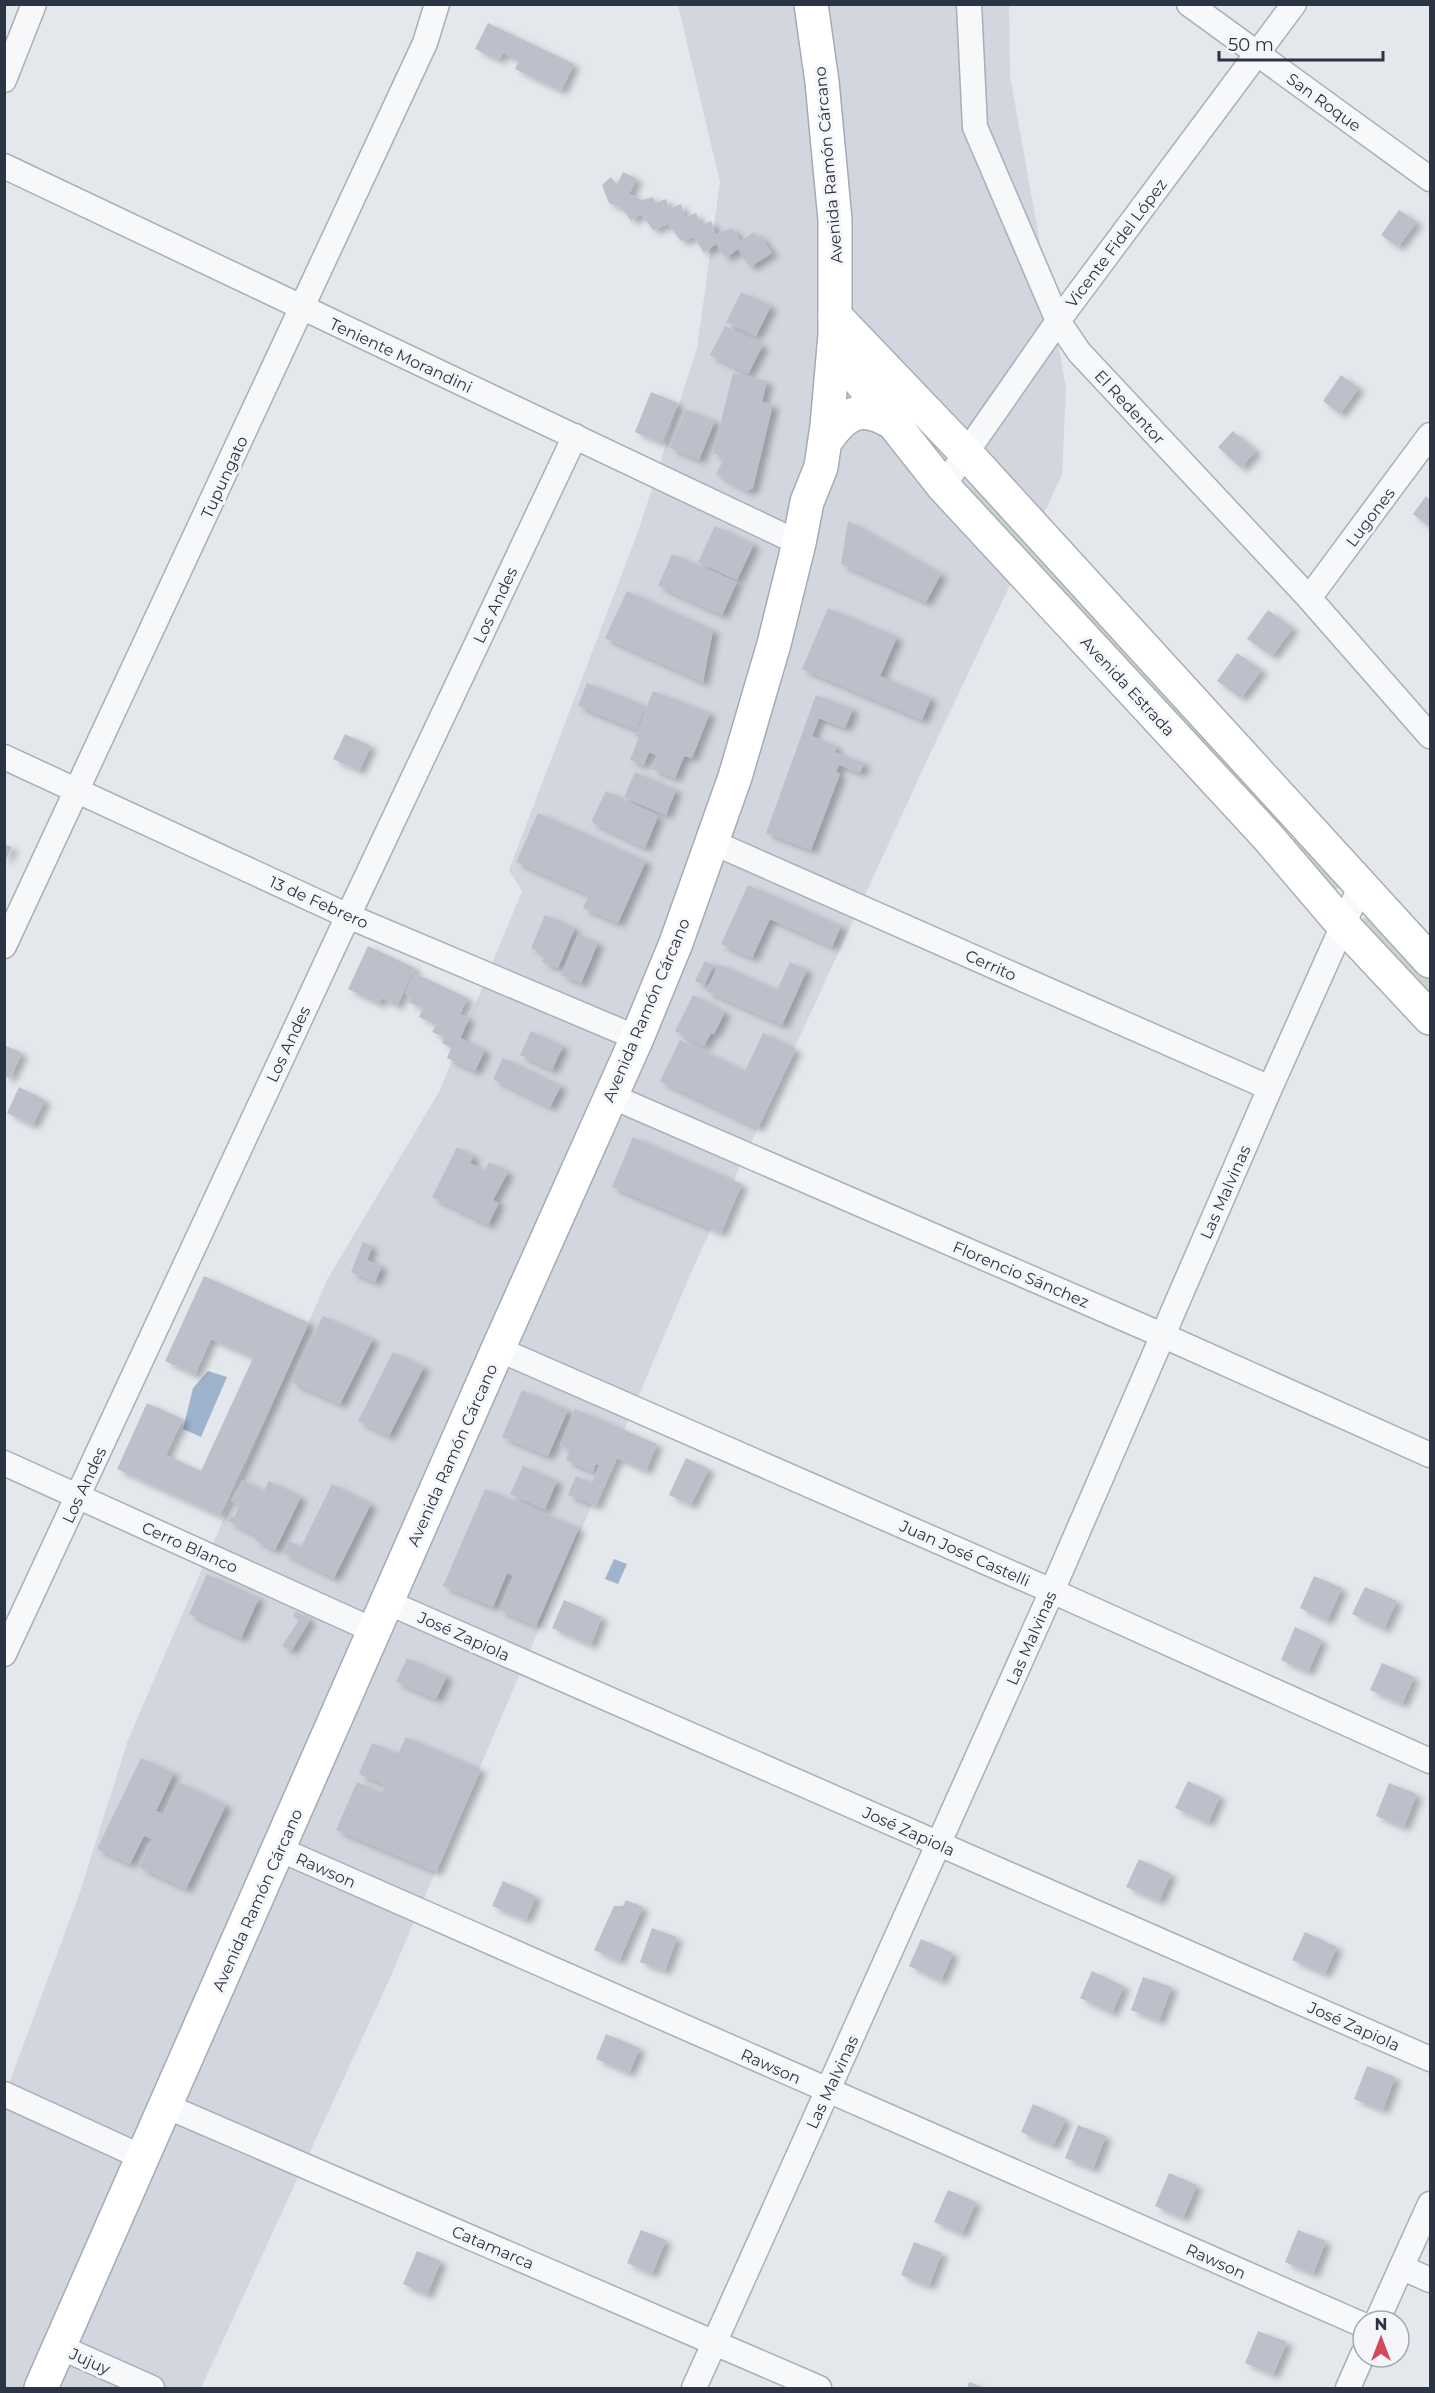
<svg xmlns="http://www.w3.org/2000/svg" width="1435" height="2393" viewBox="0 0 1435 2393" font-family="Montserrat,sans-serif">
<defs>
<filter id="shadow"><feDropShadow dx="6" dy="4" stdDeviation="3" flood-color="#0004"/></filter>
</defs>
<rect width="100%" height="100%" fill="#e4e7ec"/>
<!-- built -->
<path fill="#d2d6de" d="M678,5h331l1,71 56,312 -4,87 -132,279 -236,512 -304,712 -189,410h-196l-1,-291 75,-202 49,-155 199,-460 112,-188 83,-201 -13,-21 130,-341 58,-181 23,-166z"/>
<!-- green -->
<path fill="#c9d6c5" d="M976,487l297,325 -6,2 -299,-324z
M1297,837l43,49 -5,5 -44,-49z
M1367,916l6,2 57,60v27l-70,-84z"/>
<!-- water -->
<path fill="#9fb4cc" d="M208,1371l19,6 -26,60 -18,-8 10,-41z
M614,1559l13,5 -9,20 -13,-5z"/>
<!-- building -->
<path fill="#bbc0ca" filter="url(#shadow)" d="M488,23l86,41 -13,27 -46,-22 4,-8 -16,-8 -4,7 -24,-11z
M623,172l14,7 -8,15 13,6 11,-3 3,6 10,-4 3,10 12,-5 4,13 11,-4 5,12 10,-4 5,13 16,-6 9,13 13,-9 5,6 2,-1 11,16 -22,14 -12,-18 -12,9 -10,-14 -12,9 -10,-16 -13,4 -13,-17 -15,6 -12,-16 -10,7 -8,-12 -14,-6 -7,-18 9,-8 6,8z
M1399,210l18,12 -19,25 -17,-12z
M741,292l30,14 -15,30 -30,-14z
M725,326l38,19 -15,29 -38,-19z
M733,373l34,8 -5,21 11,2 -20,84 -6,3 -31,-17 8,-15 -11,-6z
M1341,375l18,13 -19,26 -17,-13z
M651,392l27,11 -16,40 -27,-11z
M686,409l29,12 -16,39 -29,-12z
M1233,431l23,20 -15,17 -23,-21z
M1426,496l4,4v27l-17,-13z
M848,521l93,53 -15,28 -85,-38z
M715,526l39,18 -17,36 -39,-18z
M672,554l65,28 -15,33 -64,-29z
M627,591l86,39 -10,52 -98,-44z
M828,608l69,29 -17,39 51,22 -9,22 -120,-51z
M1268,610l25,18 -21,28 -25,-17z
M1237,653l25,17 -21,28 -24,-17z
M587,683l59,23 -10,24 -58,-24z
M653,691l57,22 -18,45 -8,-2 -9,22 -23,-9 5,-13 -8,-4 -5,13 -14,-5 9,-23 -4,-1z
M816,695l37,14 -8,19 -26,-10 -7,18 24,10 -1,6 29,11 -4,10 -21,-8 -3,7 4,2 -29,76 -45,-17z
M345,734l26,12 -12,25 -26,-12z
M635,772l41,18 -10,25 -42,-18z
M606,791l52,25 -13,32 -54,-26z
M538,813l108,48 -28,62 -35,-15 6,-13 -73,-33z
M4,844l8,3 -8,16z
M748,885l93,41 -9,21 -62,-28 -18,39 -31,-14z
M545,915l30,13 -17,40 -16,-6 3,-7 -14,-7z
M578,934l20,9 -17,40 -20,-8z
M368,946l47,22 -18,38 -15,-8 -3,6 -31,-15z
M705,961l9,4 -10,20 -9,-4z
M790,962l17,8 -25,55 -76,-34 13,-27 58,26z
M414,973l54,25 -8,16 9,4 -9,20 25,12 -10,21 -28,-13 4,-10 -9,-5 2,-6 -12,-5 4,-7 -17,-8 4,-9 -15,-6 3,-5 -6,-3z
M693,995l32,17 -11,22 -3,-1 -7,13 -29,-15z
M531,1031l32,15 -11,24 -32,-15z
M763,1033l33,16 -38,79 -98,-47 20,-41 65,31z
M4,1045l18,8 -12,25 -6,-2z
M503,1058l58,28 -11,21 -57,-28z
M19,1087l26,13 -12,25 -26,-12z
M633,1137l109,47 -21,49 -109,-46z
M457,1147l17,9 -4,7 15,8 4,-9 19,10 -15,28 6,3 -11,22 -56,-28z
M363,1242l9,4 -5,14 15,6 -7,16 -24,-10z
M204,1276l105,47 -89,193 -103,-47 30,-66 36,16 -17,36 35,16 52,-113 -42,-19 -16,36 -30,-14z
M323,1316l50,23 -33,65 -49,-22z
M393,1352l31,15 -35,69 -31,-15z
M522,1390l46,20 -20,46 -46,-19z
M575,1409l82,35 -11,27 -29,-13 -21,48 -28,-11 8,-19 16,7 7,-18 -3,-1 -3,8 -27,-12 4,-11 -10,-4z
M686,1458l23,11 -18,36 -22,-10z
M523,1466l34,15 -12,28 -35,-15z
M242,1480l22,11 5,-10 32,16 -26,53 -20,-10 2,-4 -29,-15 3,-5 3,1 6,-12 -9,-4z
M332,1484l39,20 -37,74 -51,-25 6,-12 12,6z
M485,1489l94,39 -43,98 -37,-16 14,-34 -6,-3 -14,34 -50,-21z
M207,1574l52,24 -18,40 -52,-24z
M1314,1576l28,12 -15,33 -27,-13z
M1365,1587l32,14 -13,28 -32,-15z
M564,1600l38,17 -11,28 -39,-17z
M296,1611l14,9 -19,31 -9,-5 17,-26 -6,-4z
M1295,1627l27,13 -14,32 -27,-12z
M407,1658l40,18 -11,23 -40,-17z
M1382,1663l32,14 -12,27 -32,-14z
M406,1737l75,32 -45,103 -100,-42 21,-48 25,11 3,-8 -26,-11 13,-31 26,11z
M141,1758l33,15 -18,38 8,3 15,-32 47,23 -40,84 -47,-22 13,-28 -8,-3 -14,28 -33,-15z
M1188,1781l32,15 -12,27 -33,-15z
M1389,1783l28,11 -13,33 -28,-11z
M1139,1859l32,15 -12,27 -33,-14z
M503,1881l33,15 -10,24 -34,-14z
M626,1900l17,7 -24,54 -25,-11 20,-44h9z
M652,1928l25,9 -12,34 -25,-9z
M1305,1932l32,15 -12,27 -33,-14z
M921,1939l32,14 -12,28 -32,-15z
M1092,1971l32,15 -12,27 -32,-15z
M1143,1977l29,10 -13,34 -28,-11z
M606,2034l34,14 -11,25 -33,-14z
M1367,2066l28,11 -12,33 -29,-11z
M1033,2104l33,15 -13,27 -32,-14z
M1078,2125l28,11 -13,33 -28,-11z
M1169,2173l28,12 -14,33 -28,-12z
M948,2190l28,12 -14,32 -28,-12z
M641,2230l25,10 -14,34 -25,-11z
M1298,2230l28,11 -13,33 -28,-12z
M914,2242l28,11 -13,33 -28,-11z
M417,2251l24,10 -14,34 -24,-11z
M1258,2331l29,11 -14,33 -28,-12z
M969,2382l16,6h-18z"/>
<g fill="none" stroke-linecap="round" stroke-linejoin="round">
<defs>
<path id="minor" d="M969,4l6,123 83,194 21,31 230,246 121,138
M1189,4l241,175
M4,80l30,-76
M4,166l795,377
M943,486l115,-165 236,-317
M1309,598l121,-163
M4,757l344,159 289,122
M712,842l558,246
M4,946l421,-903 12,-39
M611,1096l551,239 268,120
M498,1349l554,242 378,170
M4,1463l371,168
M387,1602l1043,457
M4,1654l344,-738 227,-480
M279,1849l1084,476
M4,2094l140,64
M166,2106l653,282
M1403,2268l27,12
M1377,2321l53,-117
M60,2347l92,41
M694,2388l358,-797 218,-503 91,-203
M1348,2388l15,-34"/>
<path id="secondary" d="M835,316l130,136 465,509
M834,348l109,138 324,350 76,89 87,93"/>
<path id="primary" d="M825,442c20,-29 35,-39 68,-19
M41,2388l457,-1039 139,-311 39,-95 59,-166 39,-133 25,-101 8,-41 14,-35 6,-41 8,-91v-115l-13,-138 -11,-78"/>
</defs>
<!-- minor casing -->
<use href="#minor" stroke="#a9aeb7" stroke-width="27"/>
<!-- secondary casing -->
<use href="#secondary" stroke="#a9aeb7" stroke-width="36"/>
<!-- primary casing -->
<use href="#primary" stroke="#a3abb8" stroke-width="36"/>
<!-- minor -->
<use href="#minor" stroke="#f7f8fa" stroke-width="24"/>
<!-- secondary -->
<use href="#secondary" stroke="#fff" stroke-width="33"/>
<!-- primary -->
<use href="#primary" stroke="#fff" stroke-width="33"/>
</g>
<g text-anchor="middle" stroke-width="6" stroke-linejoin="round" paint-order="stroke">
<!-- street labels -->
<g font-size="16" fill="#2b3445" stroke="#f4f6f9">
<text transform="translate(1324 102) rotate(36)" y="6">San Roque</text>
<text transform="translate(828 165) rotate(-95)" y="6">Avenida Ramón Cárcano</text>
<text transform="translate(1116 243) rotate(-53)" y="6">Vicente Fidel López</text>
<text transform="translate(401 355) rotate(25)" y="6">Teniente Morandini</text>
<text transform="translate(1130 407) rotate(47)" y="6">El Redentor</text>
<text transform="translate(224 477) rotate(-65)" y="6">Tupungato</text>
<text transform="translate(1370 517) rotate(-53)" y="6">Lugones</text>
<text transform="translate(495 605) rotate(-65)" y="6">Los Andes</text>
<text transform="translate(1128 686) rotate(47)" y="6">Avenida Estrada</text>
<text transform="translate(319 902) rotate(24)" y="6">13 de Febrero</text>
<text transform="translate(991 965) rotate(24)" y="6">Cerrito</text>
<text transform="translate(646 1010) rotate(-67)" y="6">Avenida Ramón Cárcano</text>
<text transform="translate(288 1044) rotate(-65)" y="6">Los Andes</text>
<text transform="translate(1225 1192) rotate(-66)" y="6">Las Malvinas</text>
<text transform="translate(1021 1274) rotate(23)" y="6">Florencio Sánchez</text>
<text transform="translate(452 1455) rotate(-66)" y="6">Avenida Ramón Cárcano</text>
<text transform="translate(84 1485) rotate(-65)" y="6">Los Andes</text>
<text transform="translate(190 1547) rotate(24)" y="6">Cerro Blanco</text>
<text transform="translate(965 1553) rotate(24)" y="6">Juan José Castelli</text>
<text transform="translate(464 1636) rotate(24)" y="6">José Zapiola</text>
<text transform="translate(1031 1638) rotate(-66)" y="6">Las Malvinas</text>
<text transform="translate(909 1831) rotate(24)" y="6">José Zapiola</text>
<text transform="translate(326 1870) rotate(24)" y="6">Rawson</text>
<text transform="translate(257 1900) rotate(-66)" y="6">Avenida Ramón Cárcano</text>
<text transform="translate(1354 2026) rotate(24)" y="6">José Zapiola</text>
<text transform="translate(771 2066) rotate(24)" y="6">Rawson</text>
<text transform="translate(832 2082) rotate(-65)" y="6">Las Malvinas</text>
<text transform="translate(493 2247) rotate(23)" y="6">Catamarca</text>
<text transform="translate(1216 2261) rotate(24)" y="6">Rawson</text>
<text transform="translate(90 2361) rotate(24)" y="6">Jujuy</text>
</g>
</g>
<!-- border -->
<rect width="1435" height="2393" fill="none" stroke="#2b3445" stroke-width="12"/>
<!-- north arrow -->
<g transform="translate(1381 2339)"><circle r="28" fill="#f4f6f9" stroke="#a4a8b1" stroke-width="1.5"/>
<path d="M0-4.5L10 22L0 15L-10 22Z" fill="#d1495b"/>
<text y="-9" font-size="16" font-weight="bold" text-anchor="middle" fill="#2b3445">N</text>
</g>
<!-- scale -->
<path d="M1219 51v9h164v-9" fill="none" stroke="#2b3445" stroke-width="3"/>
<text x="1228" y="51" font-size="18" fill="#2b3445" stroke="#f4f6f9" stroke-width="4.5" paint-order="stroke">50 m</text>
</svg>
